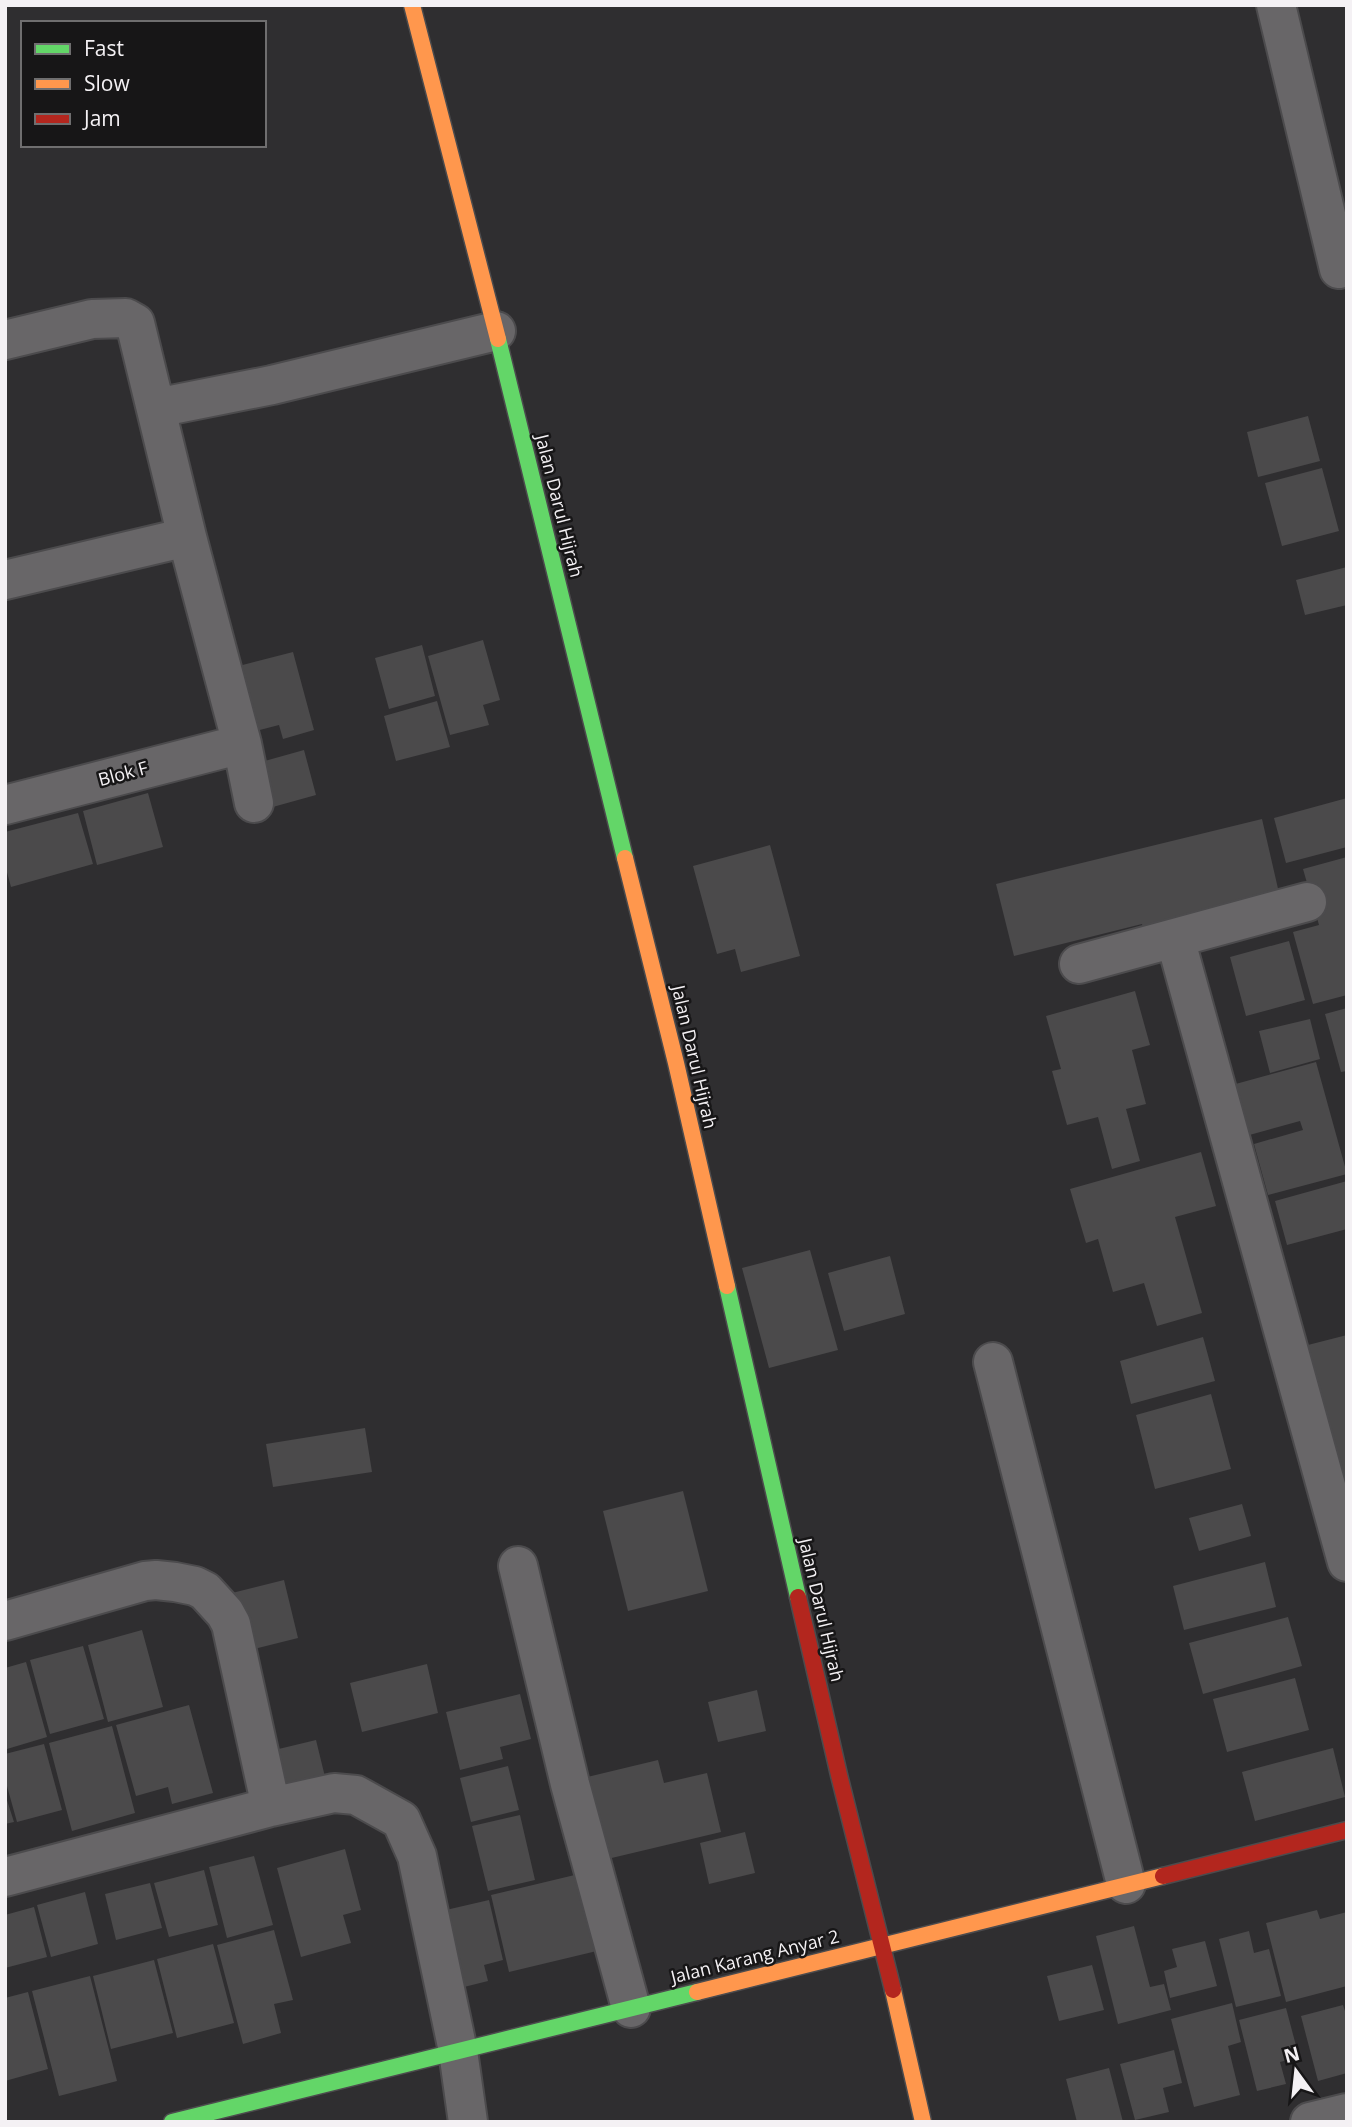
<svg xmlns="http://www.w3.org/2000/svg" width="1352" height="2127" viewBox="0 0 1352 2127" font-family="'Open Sans',sans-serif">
<rect width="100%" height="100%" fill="#2f2e30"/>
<!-- building -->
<path fill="#4b4a4b" d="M1308,416l12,45 -62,16 -11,-45z
M1322,468l17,63 -57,15 -17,-63z
M1347,567v38l-42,10 -9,-35z
M483,640l17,60 -17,5 6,20 -39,10 -22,-79z
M422,645l13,51 -46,13 -14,-51z
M293,652l21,78 -31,9 -4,-14 -34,9 -18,-65z
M437,701l13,46 -54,14 -12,-45z
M304,750l12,45 -54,15 -12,-45z
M148,793l15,54 -66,18 -14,-54z
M1347,798v49l-61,16 -12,-45z
M78,813l15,51 -82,23 -6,-22v-33z
M1262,819l17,74 -134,42 -3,-11 -128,32 -18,-72z
M770,845l30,111 -59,16 -6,-23 -18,5 -24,-88z
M1347,857v59l-2,1 2,7v71l-34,9 -20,-72 26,-7 -16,-56z
M1289,941l16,59 -59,16 -16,-59z
M1135,991l15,54 -18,5 14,54 -20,5 14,52 -28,8 -14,-52 -31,8 -15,-54 9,-2 -15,-53z
M1347,1008v63l-6,1 -16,-58z
M1310,1019l10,40 -50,14 -11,-42z
M1316,1062l31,112 -79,21 -14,-51 49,-14 -3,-9 -65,18 -14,-51z
M1201,1152l15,54 -41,11 27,96 -45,13 -13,-43 -31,9 -15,-53 -12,4 -16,-54z
M1347,1181v48l-60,16 -12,-44z
M810,1250l28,100 -69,18 -27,-100z
M890,1256l15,58 -61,17 -16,-58z
M1347,1335v169l-43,-158z
M1203,1337l12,44 -84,23 -11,-43z
M1211,1394l20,75 -76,20 -19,-74z
M365,1428l7,44 -99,15 -7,-43z
M683,1491l25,100 -80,20 -25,-100z
M1242,1504l9,32 -52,15 -10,-33z
M1265,1562l11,45 -92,23 -11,-44z
M284,1580l14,58 -56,14 -14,-58z
M1288,1617l14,49 -99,28 -14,-51z
M142,1630l21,77 -55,15 -20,-77z
M83,1646l21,73 -54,15 -20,-74z
M26,1662l21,75 -40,12 -2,-81z
M427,1664l11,49 -76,19 -12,-49z
M1295,1678l14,52 -82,22 -14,-53z
M757,1690l9,41 -48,11 -10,-40z
M520,1694l11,45 -31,8 3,12 -43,11 -14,-58z
M189,1705l24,88 -41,11 -4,-17 -32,9 -20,-71z
M112,1726l23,87 -63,18 -23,-88z
M316,1740l11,45 -54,13 -11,-45z
M44,1744l18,66 -45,12 -12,-43v-25z
M1333,1748l12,49 -90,24 -13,-49z
M658,1760l6,23 43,-10 14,59 -122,29 -20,-82z
M508,1766l11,44 -48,12 -11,-44z
M5,1794l9,28 -9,2z
M520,1815l15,65 -47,11 -16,-65z
M745,1832l10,41 -46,11 -9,-41z
M345,1849l16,61 -18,5 8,28 -50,14 -24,-89z
M254,1856l19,69 -46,13 -18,-71z
M204,1870l14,55 -49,12 -15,-54z
M583,1873l18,77 -92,22 -18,-77z
M150,1883l12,45 -46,12 -11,-46z
M85,1892l13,52 -47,13 -14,-52z
M489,1900l14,60 -19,5 4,16 -36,9 -19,-77z
M34,1907l13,50 -42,11v-53z
M1317,1910l3,9 27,-7v74l-61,16 -20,-79z
M1134,1926l16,61 14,-3 7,26 -53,14 -22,-88z
M274,1930l19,70 -19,4 7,29 -38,11 -26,-99z
M1249,1931l5,22 15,-4 12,47 -45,11 -17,-68z
M1205,1941l12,45 -47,12 -6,-27 13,-4 -5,-18z
M213,1944l21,79 -57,15 -20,-79z
M154,1960l19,73 -62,16 -18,-73z
M1092,1965l12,45 -45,11 -12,-45z
M90,1976l27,105 -58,15 -27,-105z
M28,1992l20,77 -43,12v-83z
M1232,2003l9,39 -13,4 12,49 -46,12 -23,-88z
M1343,2005l2,6h2v62l-29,8 -17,-65z
M1286,2008l13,49 -19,5 6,22 -29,7 -18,-71z
M1174,2050l8,33 -19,5 6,24 -34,8 -15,-56z
M1109,2068l14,54h-46l-11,-43z"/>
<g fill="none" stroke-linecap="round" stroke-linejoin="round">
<defs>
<path id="street" d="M1276,5l63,264
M5,340l87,-21 34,-1 9,5 52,214 55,207 12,59
M156,408l116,-23 224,-54
M5,580l182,-43
M5,805l237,-61
M1175,938l172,624
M1079,964l228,-62
M993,1362l133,522
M518,1566l52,218 61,224
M5,1621l140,-40 11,-1 19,2 20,4 10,5 20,22 6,11 40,183
M5,1877l266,-70 63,-14 22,2 45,25 16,36 41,195 10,71
M1310,2122l37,-9"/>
<path id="fast" d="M498,339l127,519
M727,1286l71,311
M172,2122l525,-130"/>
<path id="slow" d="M412,5l86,334
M625,858l51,205 51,223
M893,1990l30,132
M697,1992l466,-116"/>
<path id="jam" d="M798,1597l41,178 54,215
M1163,1876l184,-46"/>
</defs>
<!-- street casing -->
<use href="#street" stroke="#4c4b4d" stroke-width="42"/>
<!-- fast casing -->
<use href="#fast" stroke="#4c4b4d" stroke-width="19"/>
<!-- slow casing -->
<use href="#slow" stroke="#4c4b4d" stroke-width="19"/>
<!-- jam casing -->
<use href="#jam" stroke="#4c4b4d" stroke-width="19"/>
<!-- street -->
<use href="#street" stroke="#686668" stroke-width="38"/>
<!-- fast -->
<use href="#fast" stroke="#63d668" stroke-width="16"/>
<!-- slow -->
<use href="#slow" stroke="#ff974d" stroke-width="16"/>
<!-- jam -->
<use href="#jam" stroke="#b3261e" stroke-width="16"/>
</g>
<g text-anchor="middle" stroke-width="5" stroke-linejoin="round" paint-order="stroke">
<!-- street labels -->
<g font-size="18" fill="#f4f1f4" stroke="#171617">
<text transform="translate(559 506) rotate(76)" y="6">Jalan Darul Hijrah</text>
<text transform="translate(123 774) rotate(-15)" y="6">Blok F</text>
<text transform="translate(694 1057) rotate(77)" y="6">Jalan Darul Hijrah</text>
<text transform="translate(821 1610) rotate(77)" y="6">Jalan Darul Hijrah</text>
<text transform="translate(755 1957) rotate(-14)" y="6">Jalan Karang Anyar 2</text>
</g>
</g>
<!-- border -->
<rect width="1352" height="2127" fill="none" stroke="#f4f1f4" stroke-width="14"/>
<!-- legend -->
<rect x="21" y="21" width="245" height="126" fill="#171617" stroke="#6f6e6f" stroke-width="2"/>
<rect x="35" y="44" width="35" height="10" fill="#63d668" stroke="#6f6e6f" stroke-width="2"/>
<text x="84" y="56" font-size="21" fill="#f4f1f4">Fast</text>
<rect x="35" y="79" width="35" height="10" fill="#ff974d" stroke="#6f6e6f" stroke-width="2"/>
<text x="84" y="91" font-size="21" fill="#f4f1f4">Slow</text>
<rect x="35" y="114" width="35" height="10" fill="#b3261e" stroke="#6f6e6f" stroke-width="2"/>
<text x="84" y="126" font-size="21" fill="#f4f1f4">Jam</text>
<!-- north arrow -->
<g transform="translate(1296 2071) rotate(345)" stroke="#171617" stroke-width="5" paint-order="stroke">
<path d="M0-5L12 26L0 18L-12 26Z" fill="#f4f1f4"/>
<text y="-10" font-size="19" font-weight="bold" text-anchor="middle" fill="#f4f1f4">N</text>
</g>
</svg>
